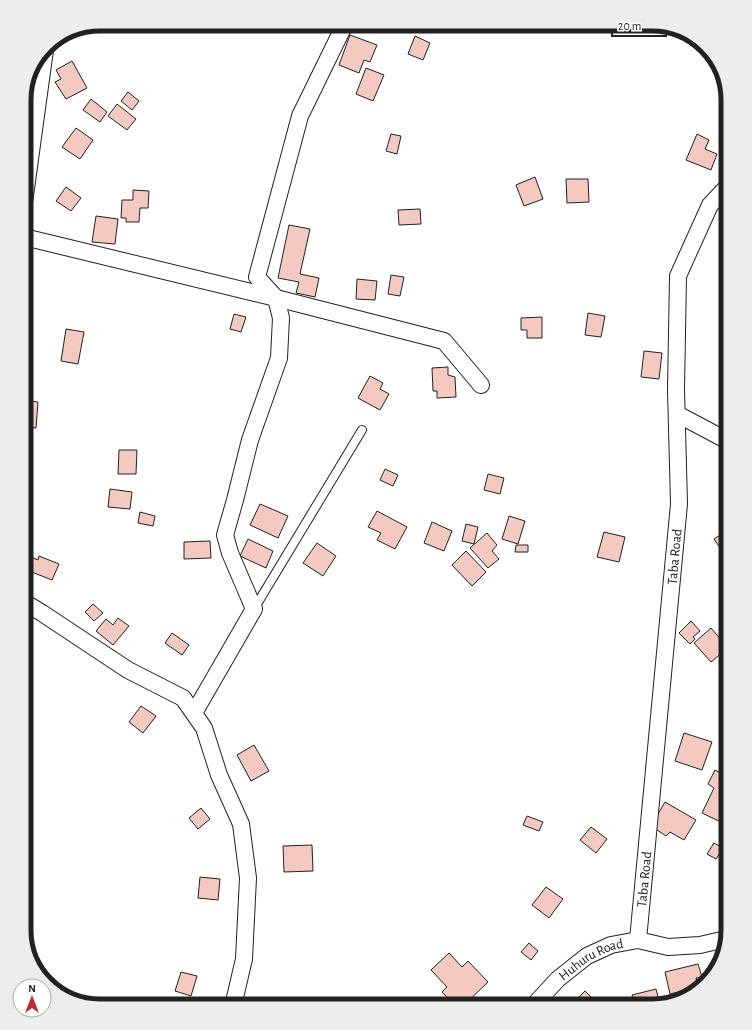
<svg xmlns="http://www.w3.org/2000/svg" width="752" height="1030" viewBox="0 0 752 1030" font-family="'Alegreya Sans',sans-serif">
<rect width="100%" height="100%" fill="#fff"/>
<!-- building -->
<path fill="#f3c9c0" stroke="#222" d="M350,35l27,10 -7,17 -6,-2 -5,13 -20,-8z
M415,36l15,7 -7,17 -15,-6z
M72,61l15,27 -21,11 -11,-17 6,-3 -5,-9z
M366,68l18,7 -11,26 -17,-7z
M128,92l11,9 -7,9 -11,-9z
M91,99l16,13 -7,10 -17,-12z
M117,104l19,15 -9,11 -19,-14z
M76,128l17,12 -13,19 -18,-12z
M391,134l10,2 -4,18 -11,-3z
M697,134l12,6 -4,9 12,5 -6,16 -25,-10z
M535,177l8,22 -19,7 -8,-21z
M566,179h22l1,23 -22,1z
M66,187l15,11 -10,13 -15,-10z
M133,190l16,1 -1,17h-8l-1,14h-13v-4h-5l1,-18h11z
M420,209l1,15 -22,1 -1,-15z
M96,216l22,3 -3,25 -23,-2z
M289,225l21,4 -10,45 19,4 -4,19 -19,-4 3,-11 -21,-4z
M391,275l13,2 -4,19 -12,-2z
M357,279l20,2 -2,19 -19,-1z
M588,313l17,3 -4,21 -16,-2z
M234,314l12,3 -5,15 -11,-3z
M542,317v21h-15v-8h-6v-12z
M66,329l18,3 -6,32 -17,-3z
M644,351l18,2 -3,26 -18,-2z
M448,367v8l7,2 1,20 -19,1v-7h-4l-1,-23z
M370,376l13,7 -3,6 9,5 -9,16 -22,-12z
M24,400l14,2 -2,26 -12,-1z
M119,450h18l-1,24h-18z
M385,469l13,6 -5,11 -13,-6z
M488,474l16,4 -4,16 -16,-4z
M24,476l4,21 -4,1z
M110,489l22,3 -2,17 -22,-2z
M260,504l28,12 -10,22 -28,-13z
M377,511l30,16 -12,22 -18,-9 4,-7 -13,-6z
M140,512l15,4 -2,10 -15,-3z
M509,516l16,5 -7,23 -16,-5z
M432,522l20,9 -8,20 -20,-8z
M466,524l12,3 -4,17 -12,-3z
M728,530v26l-2,1 -12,-18z
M604,532l21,5 -6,25 -22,-5z
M487,533l10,12 -5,6 7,8 -11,9 -18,-20z
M248,539l25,12 -7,17 -26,-12z
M210,541l1,17 -27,1v-17z
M317,543l19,13 -13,20 -20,-13z
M516,545h12v7h-13z
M466,551l20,21 -14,14 -20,-21z
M29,556l9,4 1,-4 20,8 -7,16 -28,-11z
M93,604l10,9 -9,8 -9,-9z
M118,618l11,8 -16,19 -17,-14 10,-12 7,6z
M691,621l9,10 -7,6 2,2 -5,5 -11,-11z
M711,628l12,14 -4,3 5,6 -13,11 -17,-19z
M172,633l17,12 -7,10 -17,-12z
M141,706l15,10 -13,17 -14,-11z
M684,733l28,9 -10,28 -27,-9z
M254,745l15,26 -18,10 -14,-26z
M715,770l13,7v37l-5,9 -21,-10 12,-25 -6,-4z
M665,802l31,18 -12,20 -14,-8 -4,4 -15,-10z
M201,808l9,11 -12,10 -9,-11z
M527,816l16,6 -4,9 -16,-6z
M591,827l16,12 -11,14 -16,-13z
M714,843l9,5 -7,11 -9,-5z
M312,845l1,26 -29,1 -1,-26z
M726,853l2,1v15l-8,-4z
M200,877l20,2 -2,21 -20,-2z
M546,887l17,12 -14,19 -17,-13z
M529,943l9,8 -7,9 -10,-8z
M449,953l13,14 6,-6 20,21 -25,24h-7l-14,-14 5,-5 -16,-17z
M698,964l4,13 -6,1 2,9 -28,7 -5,-22z
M181,972l16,4 -6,20 -16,-5z
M656,989l4,15 -8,2h-17l-3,-11z
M585,991l9,9 -5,6h-9l-5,-5z
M194,999l10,4 -1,3h-12z"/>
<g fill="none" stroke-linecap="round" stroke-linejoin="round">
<defs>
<path id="lane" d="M254,609l108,-179"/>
<g id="street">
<path d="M24,203l21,-153"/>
<path d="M24,237l252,61 168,43 37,44"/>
<path d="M677,414l51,27"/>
<path d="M24,602l18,11 86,57 55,28 21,30 15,47 22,49 7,54 -4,81 -11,47"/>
<path d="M194,713l60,-104 -24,-56 -5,-18 10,-35 15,-60 29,-82 2,-40 -5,-20 -19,-21 43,-161 45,-92"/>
<path id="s1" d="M638,940l41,-436 -3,-114 2,-114 32,-71 18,-19"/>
<path id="s2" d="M533,1006l25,-27 29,-23 24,-11 27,-5 30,7 32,-2 26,-6"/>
</g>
</defs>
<!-- lane casing -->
<use href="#lane" stroke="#222" stroke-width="10"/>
<!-- street casing -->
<use href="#street" stroke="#222" stroke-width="18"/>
<!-- lane -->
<use href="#lane" stroke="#fff" stroke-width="8"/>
<!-- street -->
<use href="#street" stroke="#fff" stroke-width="16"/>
</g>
<g text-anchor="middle" stroke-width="3" stroke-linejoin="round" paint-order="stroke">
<!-- street labels -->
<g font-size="14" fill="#222" stroke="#fff">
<text dy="5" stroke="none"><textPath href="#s1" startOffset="385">Taba Road</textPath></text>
<text dy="5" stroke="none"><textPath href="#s1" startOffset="61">Taba Road</textPath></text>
<text dy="5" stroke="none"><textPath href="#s2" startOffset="76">Huhuru Road</textPath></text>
</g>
</g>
<!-- crop -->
<path d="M0 0H752V1030H0ZM100 31H652A69 69 0 0 1 721 100V930A69 69 0 0 1 652 999H100A69 69 0 0 1 31 930V100A69 69 0 0 1 100 31Z" fill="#ededed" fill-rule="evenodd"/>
<path fill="none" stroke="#222" stroke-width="5" d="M100 31H652A69 69 0 0 1 721 100V930A69 69 0 0 1 652 999H100A69 69 0 0 1 31 930V100A69 69 0 0 1 100 31Z"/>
<!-- north arrow -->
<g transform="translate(32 998)"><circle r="19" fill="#ffffff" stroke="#a7a7a7"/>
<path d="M0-3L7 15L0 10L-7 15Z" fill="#c62828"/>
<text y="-6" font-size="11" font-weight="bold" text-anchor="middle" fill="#222222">N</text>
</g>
<!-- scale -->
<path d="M612 30v6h54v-6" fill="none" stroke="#222222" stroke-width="2"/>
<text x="618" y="30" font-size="12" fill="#222222" stroke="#ffffff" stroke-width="3" paint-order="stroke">20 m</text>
</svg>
